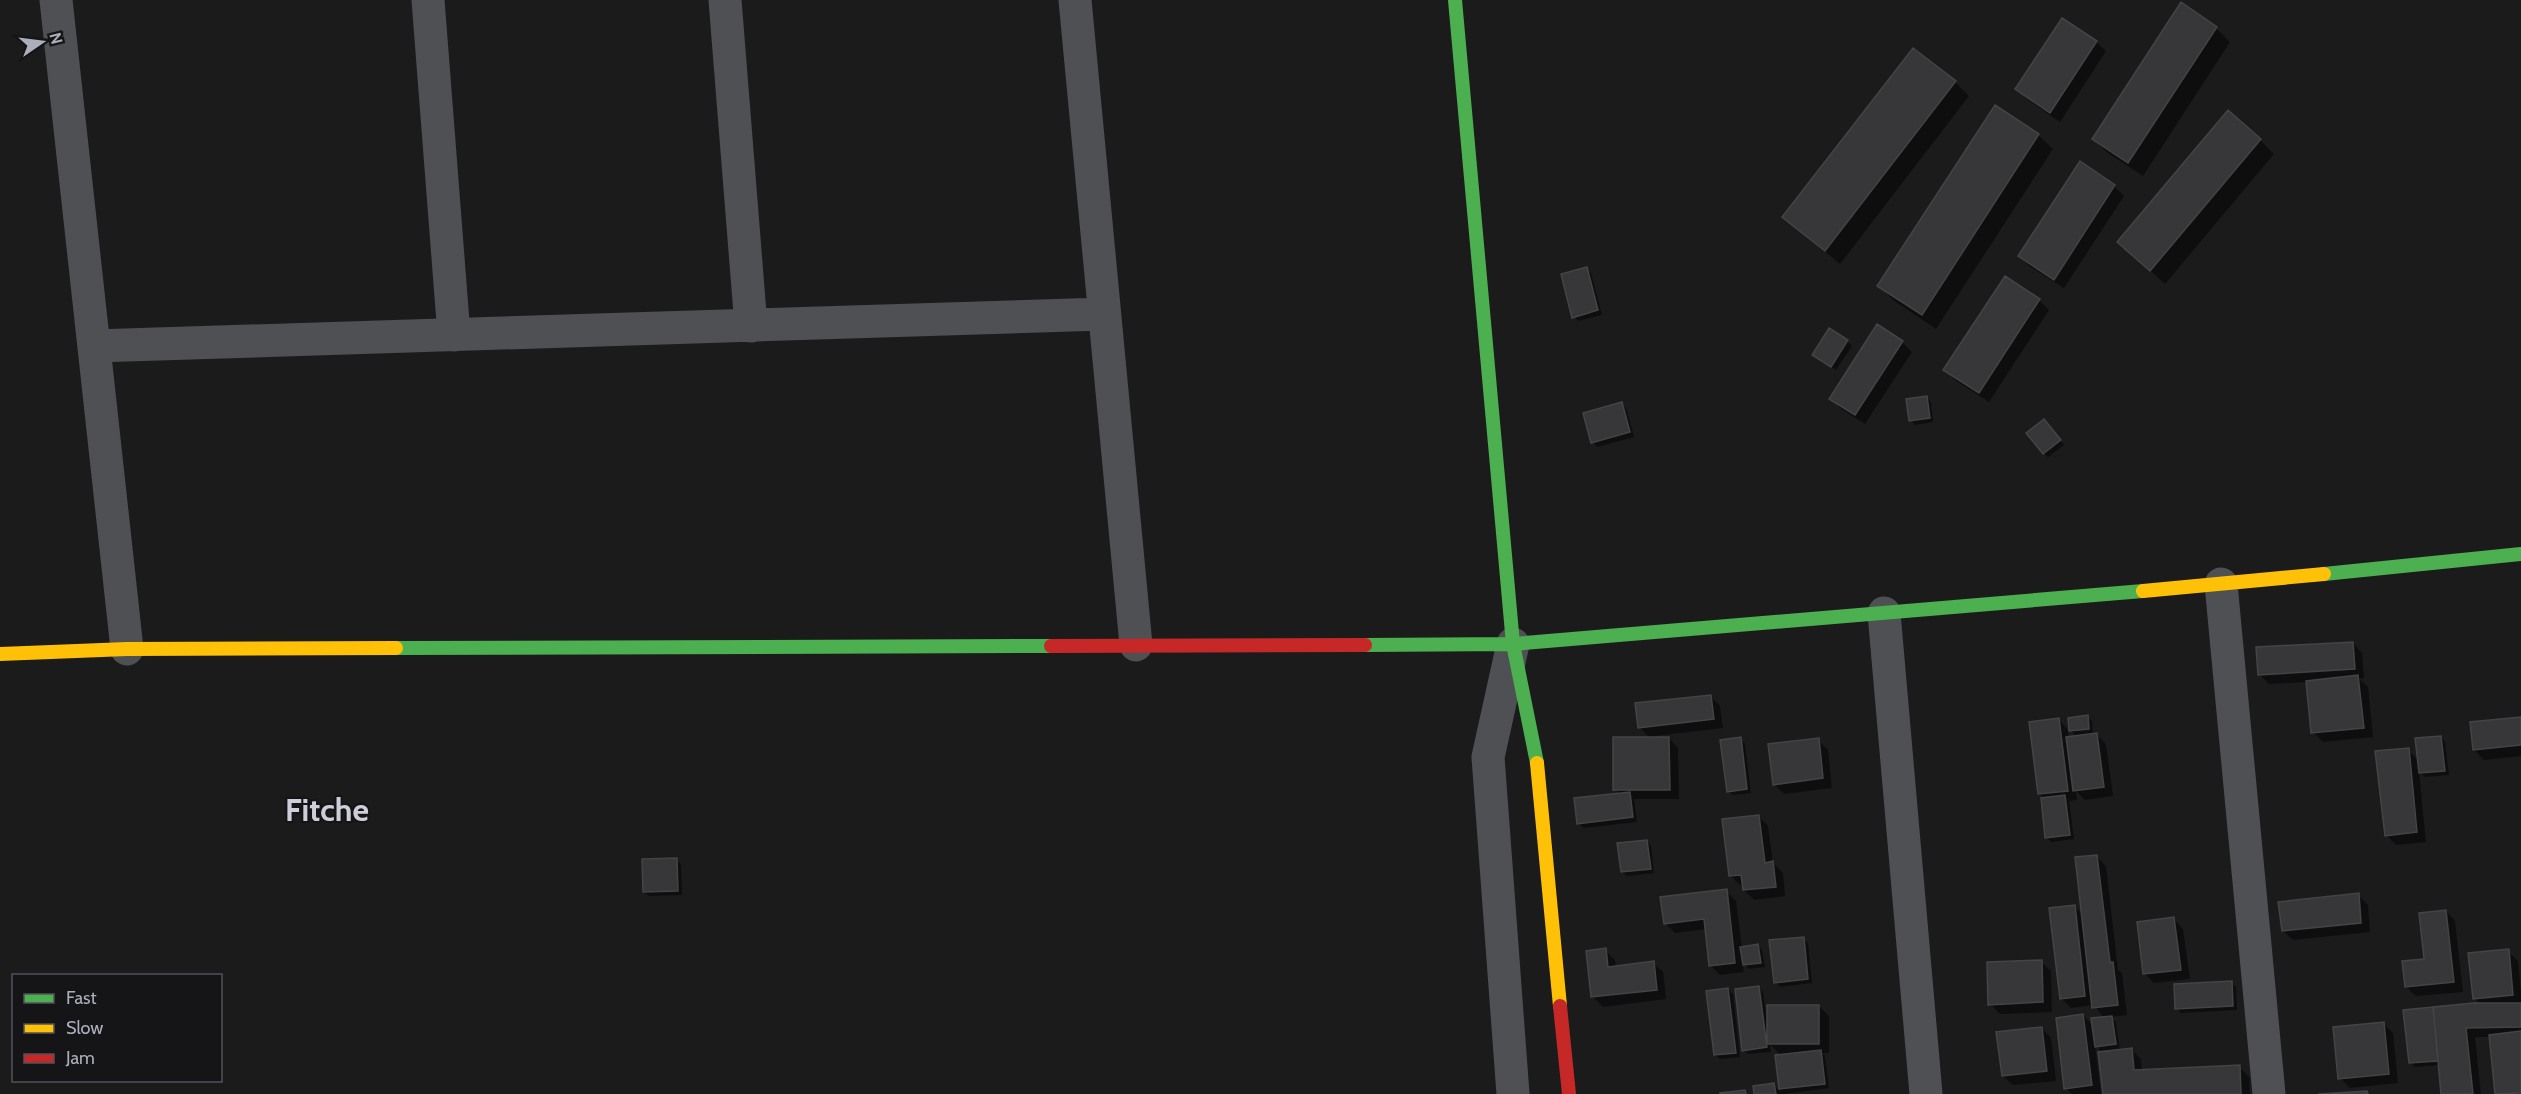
<svg xmlns="http://www.w3.org/2000/svg" width="2521" height="1094" viewBox="0 0 2521 1094" font-family="Cabin,sans-serif">
<rect width="100%" height="100%" fill="#1b1b1b"/>
<!-- shadow -->
<path fill="#0007" d="M2216,28l14,14 -87,134 -35,-23 -15,-14z
M2096,42l10,9 -46,71 -33,-23 -10,-10z
M1955,82l14,14 -129,168 -56,-47z
M1995,107l43,28 15,14 -117,180 -43,-29 -14,-15z
M2260,140l14,14 -109,130 -46,-42z
M2080,163l34,23 10,10 -60,92 -35,-22 -9,-10z
M1586,268l5,5 11,42 -24,6 -4,-4z
M2005,279l34,21 10,10 -60,92 -34,-22 -10,-10z
M1878,326l24,16 10,10 -47,72 -25,-16 -9,-10z
M1847,341l5,5 -16,24 -22,-15z
M1926,397l5,5 2,20 -18,3 -4,-5z
M1622,404l4,4 8,29 -37,10 -4,-5z
M2048,425l16,20 -16,12 -4,-4z
M2353,643l9,10 2,25 -5,1 9,8 5,50 -50,5 -10,-10 -5,-50 -39,2 -10,-10z
M1710,696l10,10 3,22 -68,8 1,2h13l9,10 1,51h-45l3,23 -53,6 -5,-4 41,-29 -5,-6 35,-51 -11,-11z
M2087,717l5,4 1,14 3,-1 10,10 7,52 -28,4 -9,-9 1,9 -8,1 5,38 -23,3 -4,-4 -2,-39 -6,-5 20,-74 9,10 1,8 8,-1 -7,-7z
M2521,719v37l-37,4 -10,-10z
M2441,737l4,5 4,33 -24,2 -6,-6 7,71 -30,3 -10,-10 22,-85 11,11z
M1741,739l4,5 6,49 -18,2 -5,-4z
M1818,740l10,10 4,38 -48,6 -10,-10z
M1758,816l10,10 5,37 10,10 2,23 -31,4 -10,-10 -1,-5h-3l-10,-10z
M1647,841l4,5 3,27 -27,3 -5,-4z
M2097,857l9,9 12,104 4,3 5,42 -16,2 5,5 4,29 11,-2 10,10 1,13 97,-5 10,10 1,17h-146l-1,-41 -8,-8 6,49h-29l-6,-6 17,-73 11,12 10,-9 -10,-13 -23,3 -10,-10 14,-91 8,8z
M677,860l4,5 1,30 -33,1 -5,-4z
M1726,891l10,10 6,47 16,-2 4,4 3,17 -16,2 -6,-6 1,9 -24,3 -10,-10 -4,-36 -31,4 -10,-10z
M2358,895l10,10 2,27 -77,8 -10,-9z
M2446,911l9,10 8,71 -47,4 -10,-9 20,-27z
M2174,919l9,10 7,50 -36,4 -10,-10z
M1803,938l5,5 4,40 -32,4 -4,-5z
M1605,950l10,10 1,7 37,-4 10,9 3,27 -63,8 -10,-10z
M2508,951l10,10 3,31v102h-24l-6,-57h-16l6,57h-38l-3,-29 -25,2 -4,-4 70,-58 -7,-7z
M2041,962l10,9 1,41 -52,2 -10,-10z
M2231,983l5,4 1,23 -56,3 -4,-5z
M1759,987l4,5 3,22 53,-8 10,10v37h-7l3,3 4,32 -45,6h-29l19,-9 7,7 -4,-36h4l-11,-12 1,8 -23,2 -5,-4z
M1728,989l5,5 7,63 -20,2 -5,-4z
M2383,1023l10,10 5,50 -48,5 -10,-10z
M2042,1028l9,10 5,43 -43,4 -10,-9z"/>
<!-- building -->
<path fill="#373739" stroke="#434447" stroke-width="1.5" d="M2181,2l36,25 -89,136 -36,-24z
M2062,18l35,23 -47,72 -35,-24z
M1913,48l43,33 -131,170 -43,-34z
M1995,105l44,29 -117,181 -45,-29z
M2228,110l33,29 -111,132 -33,-29z
M2080,161l35,24 -61,95 -36,-24z
M1587,267l11,43 -26,8 -11,-44z
M2005,276l35,23 -61,94 -36,-23z
M1877,324l26,17 -48,74 -26,-16z
M1829,328l19,12 -17,27 -19,-12z
M1927,396l3,22 -21,3 -3,-22z
M1622,402l8,30 -39,11 -8,-30z
M2044,419l17,21 -18,14 -17,-21z
M2353,642l2,27 -97,6 -2,-28z
M2358,675l6,53 -53,5 -5,-52z
M1711,695l3,24 -76,9 -3,-25z
M2088,715l1,14 -20,2 -1,-13z
M2521,717v28l-48,5 -3,-28z
M2059,718l9,73 -30,3 -9,-72z
M2097,733l7,54 -31,4 -7,-54z
M2441,736l4,35 -26,2 -4,-35z
M1613,737h56l1,53h-57z
M1741,737l6,52 -20,3 -7,-52z
M1819,738l4,40 -50,7 -5,-41z
M2409,748l8,84 -32,4 -10,-85z
M1630,792l3,25 -56,7 -3,-26z
M2065,795l5,40 -25,3 -4,-40z
M1759,815l6,48 8,-2 3,26 -33,3 -2,-15 -12,1 -7,-57z
M1647,840l4,29 -30,3 -4,-29z
M2097,855l13,107h3l5,43 -26,3 -17,-151z
M677,858l1,33 -35,1 -1,-33z
M1727,889l8,74 -26,3 -5,-47 -40,5 -4,-27z
M2359,893l2,30 -79,8 -4,-29z
M2075,905l10,91 -25,3 -11,-91z
M2446,910l8,72 -49,5 -3,-26 22,-2 -5,-46z
M2174,917l7,53 -38,4 -6,-52z
M1804,937l4,42 -34,4 -5,-43z
M1758,944l3,19 -18,2 -3,-18z
M1606,948l2,19 46,-6 3,29 -66,7 -5,-46z
M2509,949l4,46 -40,4 -5,-46z
M2042,960l1,42 -55,3 -1,-43z
M2232,981l1,25 -58,3 -1,-25z
M1759,986l8,61 -25,4 -7,-62z
M1728,988l8,65 -22,2 -8,-64z
M2474,1003h47v24l-55,1 7,66h-32l-8,-87z
M1767,1005h52v39h-52z
M2433,1007l5,54 -29,2 -6,-53z
M2083,1014l9,71 -28,4 -8,-71z
M2112,1016l4,28 -21,3 -4,-29z
M2384,1022l5,52 -51,5 -5,-52z
M2042,1027l5,44 -45,5 -6,-44z
M2521,1031v62l-26,1 -6,-59z
M2132,1048l2,22 106,-5 1,29h-138l-5,-42z
M1821,1050l4,34 -46,5 -4,-34z
M1774,1083l2,11h-22l-1,-8z
M1745,1090l1,4h-26v-1z
M2367,1091l1,3h-50z"/>
<g fill="none" stroke-linecap="round" stroke-linejoin="round">
<!-- street -->
<path stroke="#4e5054" stroke-width="33" d="M56,0l71,649
M428,0l26,335
M725,0l26,326
M1075,0l61,645
M94,346l1010,-32
M2221,584l48,510
M1884,613l42,481
M1513,644l-25,113 25,337"/>
<!-- fast -->
<path stroke="#4caf50" stroke-width="14" d="M1455,0l58,644 24,119
M2324,574l197,-20
M1365,645l148,-1 630,-53
M396,648l655,-2"/>
<!-- slow -->
<path stroke="#ffc107" stroke-width="14" d="M2143,591l181,-17
M0,654l127,-5 269,-1
M1537,763l23,243"/>
<!-- jam -->
<path stroke="#c62828" stroke-width="14" d="M1051,646l314,-1
M1560,1006l9,88"/>
</g>
<g text-anchor="middle" stroke-width="4.5" stroke-linejoin="round" paint-order="stroke">
<!-- town labels -->
<g font-size="32" font-weight="bold" fill="#cdced8" stroke="#151417">
<text x="327" y="821">Fitche</text>
</g>
</g>
<!-- legend -->
<rect x="12" y="974" width="210" height="108" fill="#151417" stroke="#515259" stroke-width="1.5"/>
<rect x="24" y="994" width="30" height="9" fill="#4caf50" stroke="#515259" stroke-width="1.5"/>
<text x="66" y="1004" font-size="18" fill="#abafbc">Fast</text>
<rect x="24" y="1024" width="30" height="9" fill="#ffc107" stroke="#515259" stroke-width="1.5"/>
<text x="66" y="1034" font-size="18" fill="#abafbc">Slow</text>
<rect x="24" y="1054" width="30" height="9" fill="#c62828" stroke="#515259" stroke-width="1.5"/>
<text x="66" y="1064" font-size="18" fill="#abafbc">Jam</text>
<!-- north arrow -->
<g transform="translate(42 42) rotate(76)" stroke="#151417" stroke-width="4.5" paint-order="stroke">
<path d="M0-4.5L10 22L0 15L-10 22Z" fill="#abafbc"/>
<text y="-9" font-size="16" font-weight="bold" text-anchor="middle" fill="#abafbc">N</text>
</g>
</svg>
